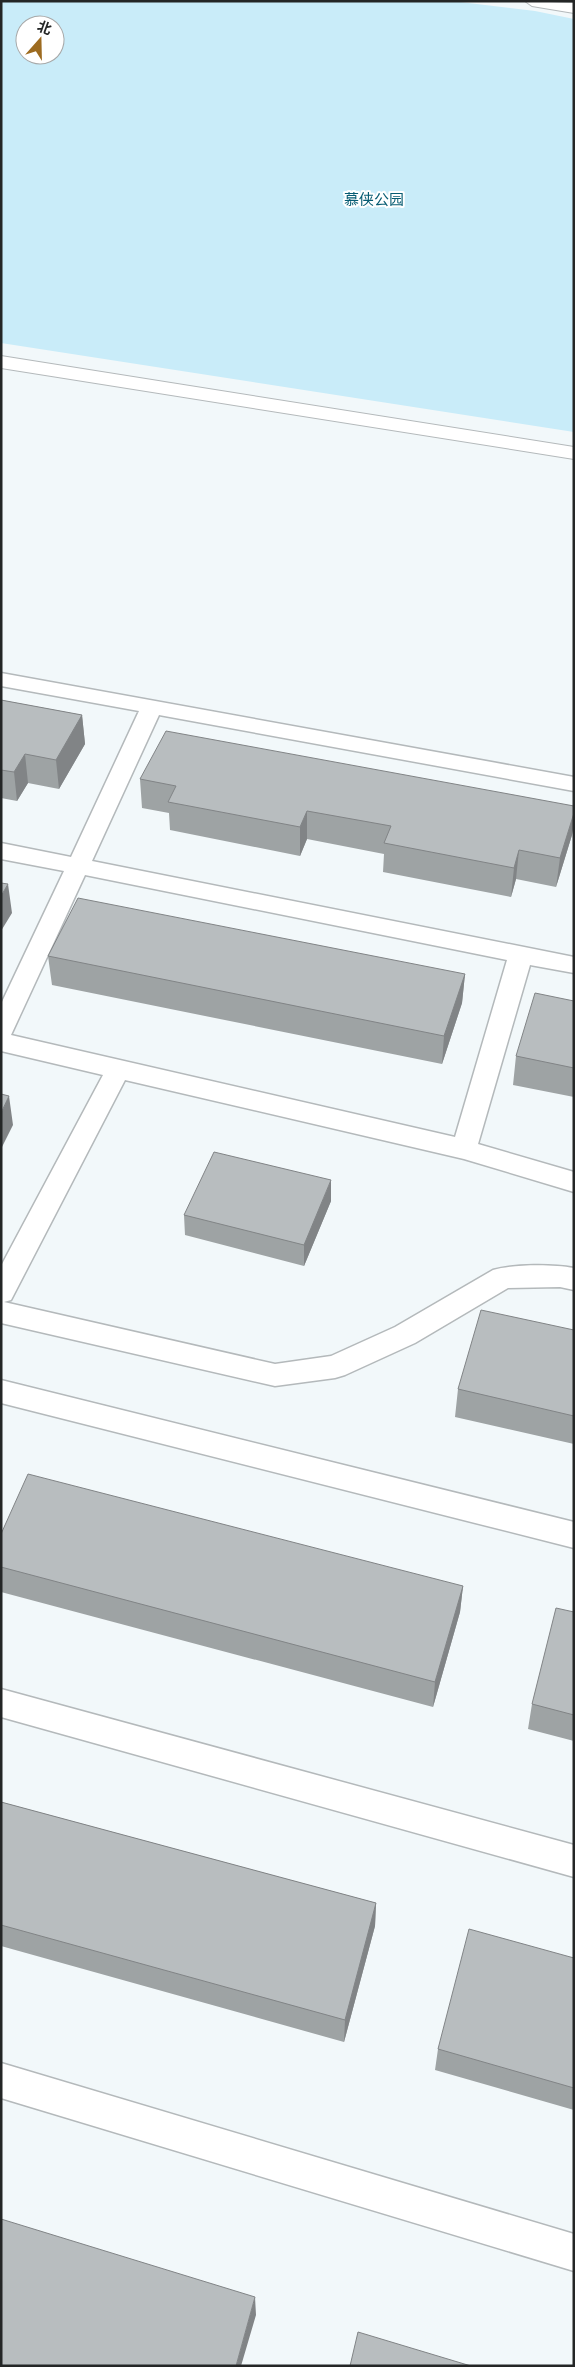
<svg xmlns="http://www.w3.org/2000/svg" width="575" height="2367" viewBox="0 0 575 2367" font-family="Karla,'Noto Sans SC',sans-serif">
<rect width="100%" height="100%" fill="#f2f8fa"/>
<!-- green -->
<path fill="#c9ecf9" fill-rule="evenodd" d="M1,1h451l83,10 39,8v413l-573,-89zM25,25h30v30h-30z"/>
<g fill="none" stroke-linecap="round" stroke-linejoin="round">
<defs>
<path id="service" d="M1,673l573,104v14l-415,-76 -67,146 482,96v16l-44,-8 -52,179 96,28v20l-110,-33 -339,-79 -114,220 -7,2 271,62 56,-8 64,-29 98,-57c22,-6 59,-6 81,-2v22l-14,-3 -52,1 -93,55 -70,32 -10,3 -60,8 -274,-63v-57l102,-191 -102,-24v-47l63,-133 -63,-12v-16l70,14 68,-146 -138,-25zM85,875l422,85 -52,177 -444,-102z
M1,1380l573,142v26l-573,-145z
M1,1689l573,156v32l-573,-160z
M1,2063l573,171v37l-573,-173z"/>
<path id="minor" d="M1,356l573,91v12l-573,-91z"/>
<path id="primary" d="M525,1l49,2v10l-42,-7z"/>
</defs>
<!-- service casing -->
<use href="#service" stroke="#b4b9bb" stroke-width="3"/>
<!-- minor casing -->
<use href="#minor" stroke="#b4b9bb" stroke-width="2"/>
<!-- primary casing -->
<use href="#primary" stroke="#b4b9bb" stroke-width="2"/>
<!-- service -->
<use href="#service" fill="#fff" fill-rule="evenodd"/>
<!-- minor -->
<use href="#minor" fill="#fff" fill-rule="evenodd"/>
<!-- primary -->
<use href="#primary" fill="#fff" fill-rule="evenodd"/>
</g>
<!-- wall -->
<path fill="#9ea3a4" d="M1,700l81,15 3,29 -26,45 -31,-6 -11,18 -16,-3z
M140,779l434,27v17l-2,12 -16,52 -40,-8 -5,18 -128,-25 1,-18 -77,-15 -7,17 -130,-26 -1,-17 -27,-5z
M48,956l417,18 -3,29 -20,61 -390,-79z
M574,1001v96l-61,-12 3,-29z
M331,1201l-27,65 -119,-31 -1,-20z
M574,1330v114l-119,-27 3,-28z
M1,1534l462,52 -3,26 -27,95 -432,-115z
M574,1612v129l-46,-12 4,-25z
M1,1802l375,101 -1,23 -31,116 -343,-96z
M574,1958v152l-139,-40 3,-21z"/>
<!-- shaded-wall -->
<path fill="#818486" d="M82,715l3,29 -26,45 -3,-29z
M25,754l3,29 -11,18 -3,-29z
M307,811v28l-7,17v-29z
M574,813v10l-2,12 -16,52 4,-29z
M519,850l-3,29 -5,18 3,-29z
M8,884l4,29 -11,18v-35z
M465,974l-3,29 -20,61 2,-28z
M9,1096l4,29 -12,24v-36z
M331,1180v21l-27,65v-21z
M463,1586l-3,26 -27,95 2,-25z
M376,1903l-1,23 -31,116 1,-22z
M255,2297l1,18 -15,51h-5z"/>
<!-- building -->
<path fill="#b8bdbf" stroke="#818486" d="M1,700l81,15 -26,45 -31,-6 -11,18 -13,-2z
M166,731l408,75v7l-14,45 -41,-8 -5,18 -130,-25 7,-17 -84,-15 -7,16 -132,-25 8,-16 -36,-7z
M1,883l7,1 -7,12z
M78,898l387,76 -21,62 -396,-80z
M535,993l39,8v67l-58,-12z
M1,1094l8,2 -8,17z
M214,1152l117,28 -27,65 -120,-30z
M481,1310l93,20v86l-116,-27z
M28,1474l435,112 -28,96 -434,-115v-33z
M556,1608l18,4v103l-42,-11z
M1,1802l375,101 -31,117 -344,-95z
M469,1929l105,29v130l-136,-39z
M1,2219l254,78 -19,69h-235z
M358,2332l113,34h-121z"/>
<g text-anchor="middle" stroke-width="4" stroke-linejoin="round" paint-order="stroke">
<!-- far-park labels -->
<g font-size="15" fill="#075c73" stroke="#fff">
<text x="374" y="205">慕侠公园</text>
</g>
</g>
<!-- border -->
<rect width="575" height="2367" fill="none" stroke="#242626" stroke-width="5"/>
<!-- north arrow -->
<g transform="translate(40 40) rotate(20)"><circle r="24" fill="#ffffff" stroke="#a7a8a8"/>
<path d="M0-4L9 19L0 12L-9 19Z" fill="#9d6b20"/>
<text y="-8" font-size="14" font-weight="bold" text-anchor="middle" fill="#242626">北</text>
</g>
</svg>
